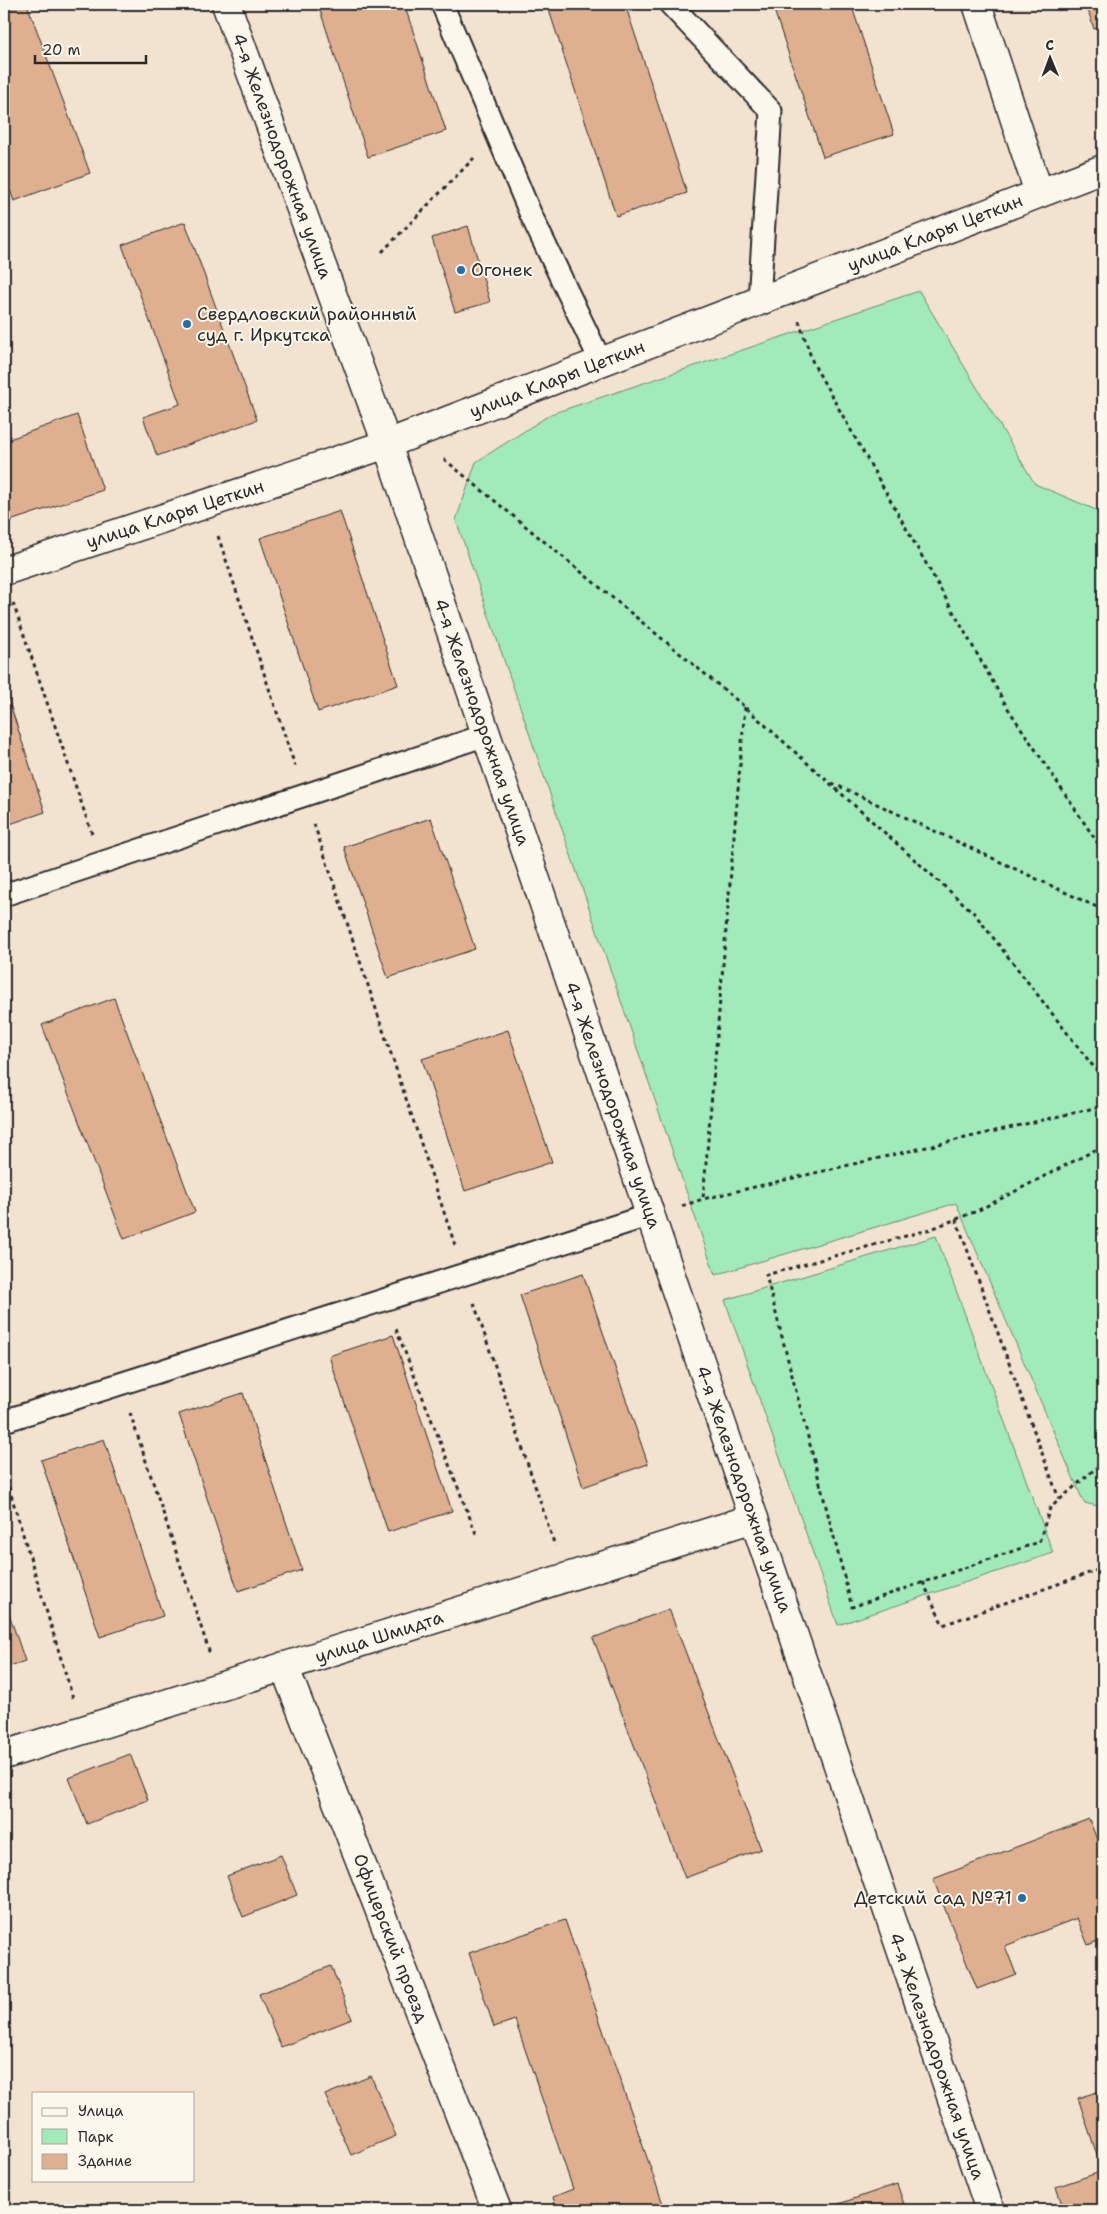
<svg xmlns="http://www.w3.org/2000/svg" width="1107" height="2214" viewBox="0 0 1107 2214" font-family="'Shantell Sans',sans-serif">
<rect width="100%" height="100%" fill="#f2e2d0"/>
<filter id="ink" filterUnits="userSpaceOnUse"><feTurbulence type="fractalNoise" baseFrequency=".02" numOctaves="2"/><feDisplacementMap in="SourceGraphic" scale="10" xChannelSelector="R" yChannelSelector="G"/><feConvolveMatrix kernelMatrix="1 2 1 2 8 2 1 2 1" color-interpolation-filters="sRGB"/></filter>
<g filter="url(#ink)">
<!-- green -->
<path fill="#a1ebbb" stroke="#668b73" d="M919,291l116,193 68,29v994l-19,-4 -128,-300 -241,72 -259,-755 20,-58 75,-48z
M936,1236l117,317 -215,72 -113,-325z"/>
<!-- building -->
<path fill="#deb08f" stroke="#2b2b2b" d="M4,4h23l63,169 -76,28 -10,-28z
M318,4h86l42,127 -78,26z
M547,4h78l62,189 -71,23z
M772,4h79l43,130 -71,23z
M1086,4h17v22l-9,3z
M185,222l72,198 -100,36 -14,-39 37,-13 -58,-159z
M468,226l22,76 -35,10 -23,-74z
M77,415l26,75 -99,33v-82z
M340,511l58,174 -80,27 -58,-174z
M4,686l41,126 -41,14z
M431,818l44,131 -87,29 -44,-131z
M114,998l81,214 -71,27 -82,-214z
M508,1030l44,132 -87,29 -43,-132z
M583,1274l65,190 -65,23 -63,-192z
M393,1335l59,176 -64,21 -59,-176z
M243,1393l59,177 -64,21 -59,-177z
M104,1439l59,177 -63,21 -59,-177z
M4,1599l21,62 -21,7z
M669,1609l92,240 -76,29 -92,-240z
M130,1754l18,46 -61,24 -18,-46z
M1089,1819l14,36v84l-15,6 -11,-27 -72,28 11,28 -39,15 -44,-110z
M281,1855l16,40 -54,22 -16,-41z
M565,1920l100,290h-108l-4,-13 20,-8 -58,-169 -21,7 -25,-74z
M331,1966l21,53 -71,28 -22,-53z
M371,2076l25,60 -45,19 -26,-60z
M1103,2090v79l-1,1 -24,-72z
M1103,2171v39h-39l-8,-23z
M897,2184l9,26h-85z"/>
<g fill="none" stroke-linecap="round" stroke-linejoin="round">
<defs>
<path id="lane" d="M442,4l89,211 70,147
M670,4l101,107 -12,190
M4,895l482,-160
M4,1421l646,-206"/>
<path id="street" d="M226,4l161,440 603,1766
M977,4l62,189
M4,571l383,-127 716,-275
M284,1666l213,544
M4,1755l750,-237"/>
</defs>
<!-- lane casing -->
<use href="#lane" stroke="#2b2b2b" stroke-width="25"/>
<!-- street casing -->
<use href="#street" stroke="#2b2b2b" stroke-width="31"/>
<!-- path -->
<path stroke="#2b2b2b" stroke-width="3" stroke-dasharray="4 4" stroke-linecap="butt" d="M382,252l92,-94
M799,321l14,42 194,344 96,144
M444,459l301,248 229,206 129,166
M218,536l77,230
M13,603l79,231
M745,707l-42,492 400,-93
M832,783l271,127
M314,824l141,421
M1103,1146l-126,65 -46,18 -165,46 86,332 187,-65 11,-34 46,-40 7,-4
M682,1206l21,-7
M956,1219l103,280
M474,1303l81,243
M396,1329l81,207
M130,1413l80,241
M4,1472l69,226
M923,1582l20,43 160,-57"/>
<!-- lane -->
<use href="#lane" stroke="#fbf7ec" stroke-width="21"/>
<!-- street -->
<use href="#street" stroke="#fbf7ec" stroke-width="28"/>
</g>
</g>
<!-- markers -->
<g fill="#1f6fb2" stroke="#fbf7ec" stroke-width="2">
<circle cx="461" cy="270" r="5"/>
<circle cx="187" cy="324" r="5"/>
<circle cx="1022" cy="1898" r="5"/>
</g>
<g text-anchor="middle" stroke-width="4" stroke-linejoin="round" paint-order="stroke">
<!-- street labels -->
<g font-size="18" fill="#2b2b2b" stroke="#fbf7ec">
<text transform="translate(282 156) rotate(70)" y="6">4-я Железнодорожная улица</text>
<text transform="translate(935 233) rotate(-21)" y="6">улица Клары Цеткин</text>
<text transform="translate(557 379) rotate(-21)" y="6">улица Клары Цеткин</text>
<text transform="translate(175 514) rotate(-18)" y="6">улица Клары Цеткин</text>
<text transform="translate(482 722) rotate(71)" y="6">4-я Железнодорожная улица</text>
<text transform="translate(613 1105) rotate(71)" y="6">4-я Железнодорожная улица</text>
<text transform="translate(744 1489) rotate(71)" y="6">4-я Железнодорожная улица</text>
<text transform="translate(379 1637) rotate(-18)" y="6">улица Шмидта</text>
<text transform="translate(391 1938) rotate(69)" y="6">Офицерский проезд</text>
<text transform="translate(937 2056) rotate(71)" y="6">4-я Железнодорожная улица</text>
</g>
<!-- poi labels -->
<g font-size="18" fill="#2b2b2b" stroke="#fbf7ec" text-anchor="start">
<text x="471" y="276">Огонек</text>
<text x="197" y="320">Свердловский районный<tspan x="197" dy="21">суд г. Иркутска</tspan></text>
<text x="1012" y="1904" text-anchor="end">Детский сад №71</text>
</g>
</g>
<!-- margin -->
<rect width="1107" height="2214" fill="none" stroke="#fbf7ec" stroke-width="20"/>
<rect x="10" y="10" width="1087" height="2194" fill="none" stroke="#2b2b2b" stroke-width="2" filter="url(#ink)"/>
<!-- legend -->
<rect x="32" y="2092" width="162" height="90" fill="#fbf7ec" stroke="#a8a59f"/>
<rect x="42" y="2108" width="25" height="8" fill="#fbf7ec" stroke="#a8a59f"/>
<text x="78" y="2116" font-size="15" fill="#2b2b2b">Улица</text>
<rect x="42" y="2129" width="25" height="15" fill="#a1ebbb" stroke="#a8a59f"/>
<text x="78" y="2142" font-size="15" fill="#2b2b2b">Парк</text>
<rect x="42" y="2154" width="25" height="15" fill="#deb08f" stroke="#a8a59f"/>
<text x="78" y="2166" font-size="15" fill="#2b2b2b">Здание</text>
<!-- north arrow -->
<g transform="translate(1050 58) rotate(359)" stroke="#fbf7ec" stroke-width="4" paint-order="stroke">
<path d="M0-4L9 19L0 12L-9 19Z" fill="#2b2b2b"/>
<text y="-8" font-size="14" font-weight="bold" text-anchor="middle" fill="#2b2b2b">С</text>
</g>
<!-- scale -->
<path d="M35 55v8h111v-8" fill="none" stroke="#2b2b2b" stroke-width="2.5"/>
<text x="42" y="55" font-size="15" fill="#2b2b2b" stroke="#fbf7ec" stroke-width="4" paint-order="stroke">20 m</text>
</svg>
